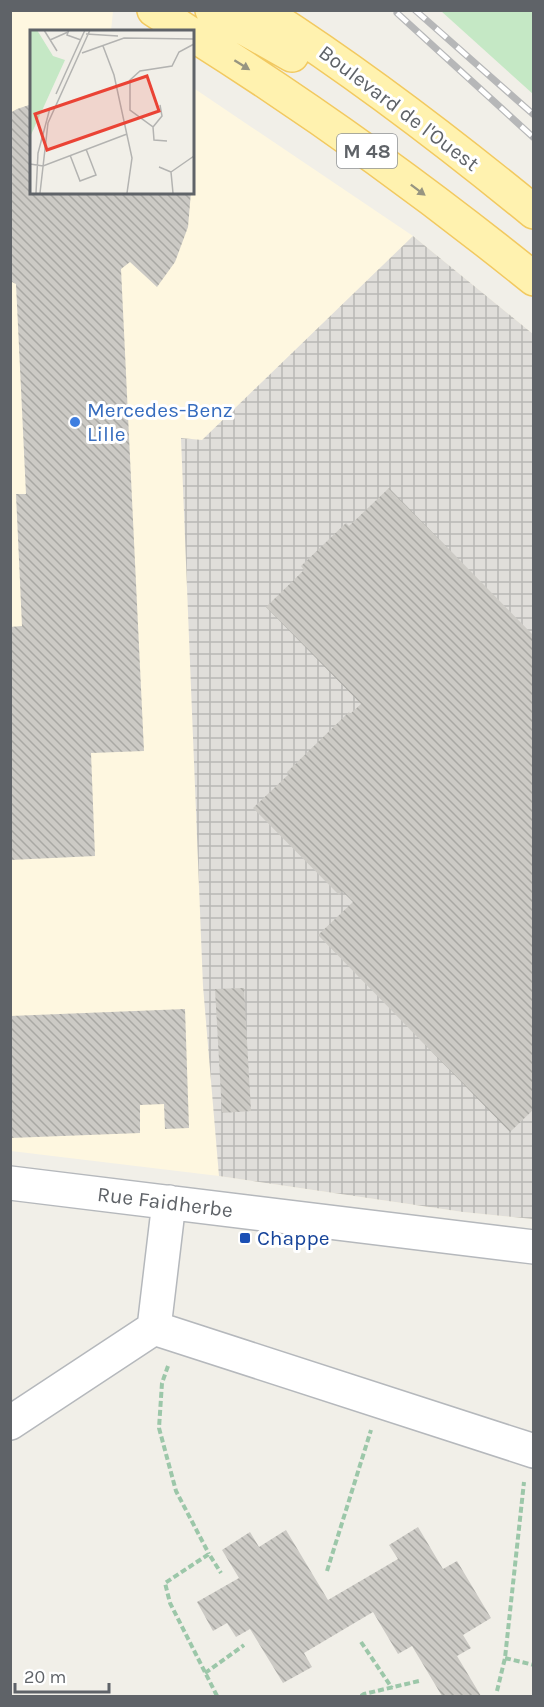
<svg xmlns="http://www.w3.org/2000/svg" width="544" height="1707" viewBox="0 0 544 1707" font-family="Karla,sans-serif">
<defs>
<pattern id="industrial-grid" width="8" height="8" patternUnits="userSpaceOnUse" patternTransform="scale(1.5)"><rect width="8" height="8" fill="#e0deda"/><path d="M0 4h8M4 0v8" fill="none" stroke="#b9b8b5"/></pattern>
<pattern id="building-back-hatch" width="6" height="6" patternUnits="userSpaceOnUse" patternTransform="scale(1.5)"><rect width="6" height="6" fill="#cccac5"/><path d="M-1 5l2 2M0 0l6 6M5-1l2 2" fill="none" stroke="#a9a8a4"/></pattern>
</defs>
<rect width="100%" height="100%" fill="#f1efe8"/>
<!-- commercial -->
<path fill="#fef7e0" d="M11,11h102l-2,20 -79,1v160h160v-105l221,149 120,98v885l-70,-7 -244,-36 -208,-25z"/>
<!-- industrial -->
<path fill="url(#industrial-grid)" d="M413,236l120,98v885l-70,-7 -244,-36 -16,-190 -22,-548 21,2z"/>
<!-- park -->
<path fill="#c5e8c5" d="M441,11h92v83z"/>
<!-- building -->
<path fill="url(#building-back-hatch)" d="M32,104v88h159l-3,35 -13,35 -18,25 -27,-25 -9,7 23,482 -53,2 4,103 -85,4v-233l12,-1 -6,-132h10l-10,-210 -6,-3v-168l7,-4z
M389,488l145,148v473l-24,23 -192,-197 35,-33 -11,-11 -3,4 -86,-87 36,-34 -2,-2 62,-60 1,2 11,-10 -95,-97 38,-37 -3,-4 45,-43 3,3z
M244,988l7,123 -29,2 -7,-124z
M185,1009l4,119 -24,1 -1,-25 -24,1v28l-130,5v-122z
M418,1527l25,42 14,-8 34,57 -28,17 8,13 -14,8 24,40h-39l-30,-50 -14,8 -25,-42 -69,41 8,14 -29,16 -33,-54 -14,8 -9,-14 -14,8 -16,-29 42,-24 -17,-28 28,-18 9,15 27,-17 42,70 70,-41 -9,-14z"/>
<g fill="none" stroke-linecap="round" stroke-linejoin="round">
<defs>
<path id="minor" d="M10,1183l524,64
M154,1328l15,-126
M10,1423l144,-95 380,123"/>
<path id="major" d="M154,10l34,22
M212,10l80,45
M260,10c96,61 186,130 274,202
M192,34c119,75 233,157 342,245"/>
</defs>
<!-- minor casing -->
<use href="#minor" stroke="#b5b8bc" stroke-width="36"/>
<!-- major casing -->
<use href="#major" stroke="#f2c960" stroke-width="36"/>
<!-- path -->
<path stroke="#9cc7a9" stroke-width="4" stroke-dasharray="6 3" stroke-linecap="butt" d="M168,1366l-6,17 -3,45 17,63 33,63
M327,1571l44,-141
M361,1642l31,46
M505,1658l29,7
M205,1673l39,-28
M497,1691l8,-33 19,-176
M217,1696l-47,-93 -5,-20 44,-29 12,19
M361,1696l3,-2 55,-13"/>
<!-- minor -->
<use href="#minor" stroke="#fff" stroke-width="33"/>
<!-- major -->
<use href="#major" stroke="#fff2af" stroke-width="33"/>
<defs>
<path id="rail" d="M415,10l119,105
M397,13l137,125"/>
</defs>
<!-- rail casing -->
<use href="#rail" stroke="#b6b7b8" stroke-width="7"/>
<!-- rail -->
<use href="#rail" stroke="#fff" stroke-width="4.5" stroke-dasharray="14" stroke-linecap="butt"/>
</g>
<!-- one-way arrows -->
<defs><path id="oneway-solid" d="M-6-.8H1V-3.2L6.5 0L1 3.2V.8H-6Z" transform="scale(1.5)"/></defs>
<g fill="#979581">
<use href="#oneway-solid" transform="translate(242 65) rotate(32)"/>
<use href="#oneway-solid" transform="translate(418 190) rotate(37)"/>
</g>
<!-- markers -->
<circle fill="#3f7fe0" stroke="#fff" stroke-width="2" cx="75" cy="422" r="6"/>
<rect fill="#1a4fb4" stroke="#fff" stroke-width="2" x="239" y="1232" width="12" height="12" rx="3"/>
<g text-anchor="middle" stroke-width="6" stroke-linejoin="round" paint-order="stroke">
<!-- shield labels -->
<rect fill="#fff" stroke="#8f9295" stroke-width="1.5" x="337" y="134" width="60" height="34" rx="4.5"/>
<g font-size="20" font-weight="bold" fill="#5f6368">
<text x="367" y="158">M 48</text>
</g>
<!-- street labels -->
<g font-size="21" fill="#5f6368" stroke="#fff">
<text transform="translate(399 108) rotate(37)" y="7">Boulevard de l'Ouest</text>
<text transform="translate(165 1202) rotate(7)" y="7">Rue Faidherbe</text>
</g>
<!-- shop labels -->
<g font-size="21" fill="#366cbe" stroke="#fff" text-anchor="start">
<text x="87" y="417">Mercedes-Benz<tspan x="87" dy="24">Lille</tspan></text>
</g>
<!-- transit labels -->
<g font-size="21" fill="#164399" stroke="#fff" text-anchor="start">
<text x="257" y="1245">Chappe</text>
</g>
</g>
<!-- overview -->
<g transform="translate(30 30)">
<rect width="164" height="164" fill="#f1efe8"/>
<path d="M0,0h7l16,26 12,4 -35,77z" fill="#c5e8c5"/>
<path fill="none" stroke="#b3b3b1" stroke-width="1.5" d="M14,0l13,21M39,0l-2,5 14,5M56,4l32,2M20,10l18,-8M73,16l11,29 18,83 -5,35M52,23l42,-15 70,1M26,64l29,-64M123,97l9,-11 -2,-11M137,111l-13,-1 -1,-13 -23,-17v-30l10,-9 32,-5 7,-14 15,-8M40,125l10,26 16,-6 -10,-26M0,134l13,2 84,-32M134,139l-5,-2 12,5M6,163l2,-40 12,-45M10,163l8,-70 42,-93M143,163l-2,-21 23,-16"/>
<path fill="#ea4335" fill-opacity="0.15" stroke="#ea4335" stroke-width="3" d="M117,46l12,35 -112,39 -12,-36z"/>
<rect width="164" height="164" fill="none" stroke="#5f6368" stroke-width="3"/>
</g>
<!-- border -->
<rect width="544" height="1707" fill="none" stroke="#5f6368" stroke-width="24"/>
<!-- scale -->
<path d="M15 1683v9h94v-9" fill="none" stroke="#5f6368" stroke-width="3"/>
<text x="24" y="1683" font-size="18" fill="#5f6368" stroke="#ffffff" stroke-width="4.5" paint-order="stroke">20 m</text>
</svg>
